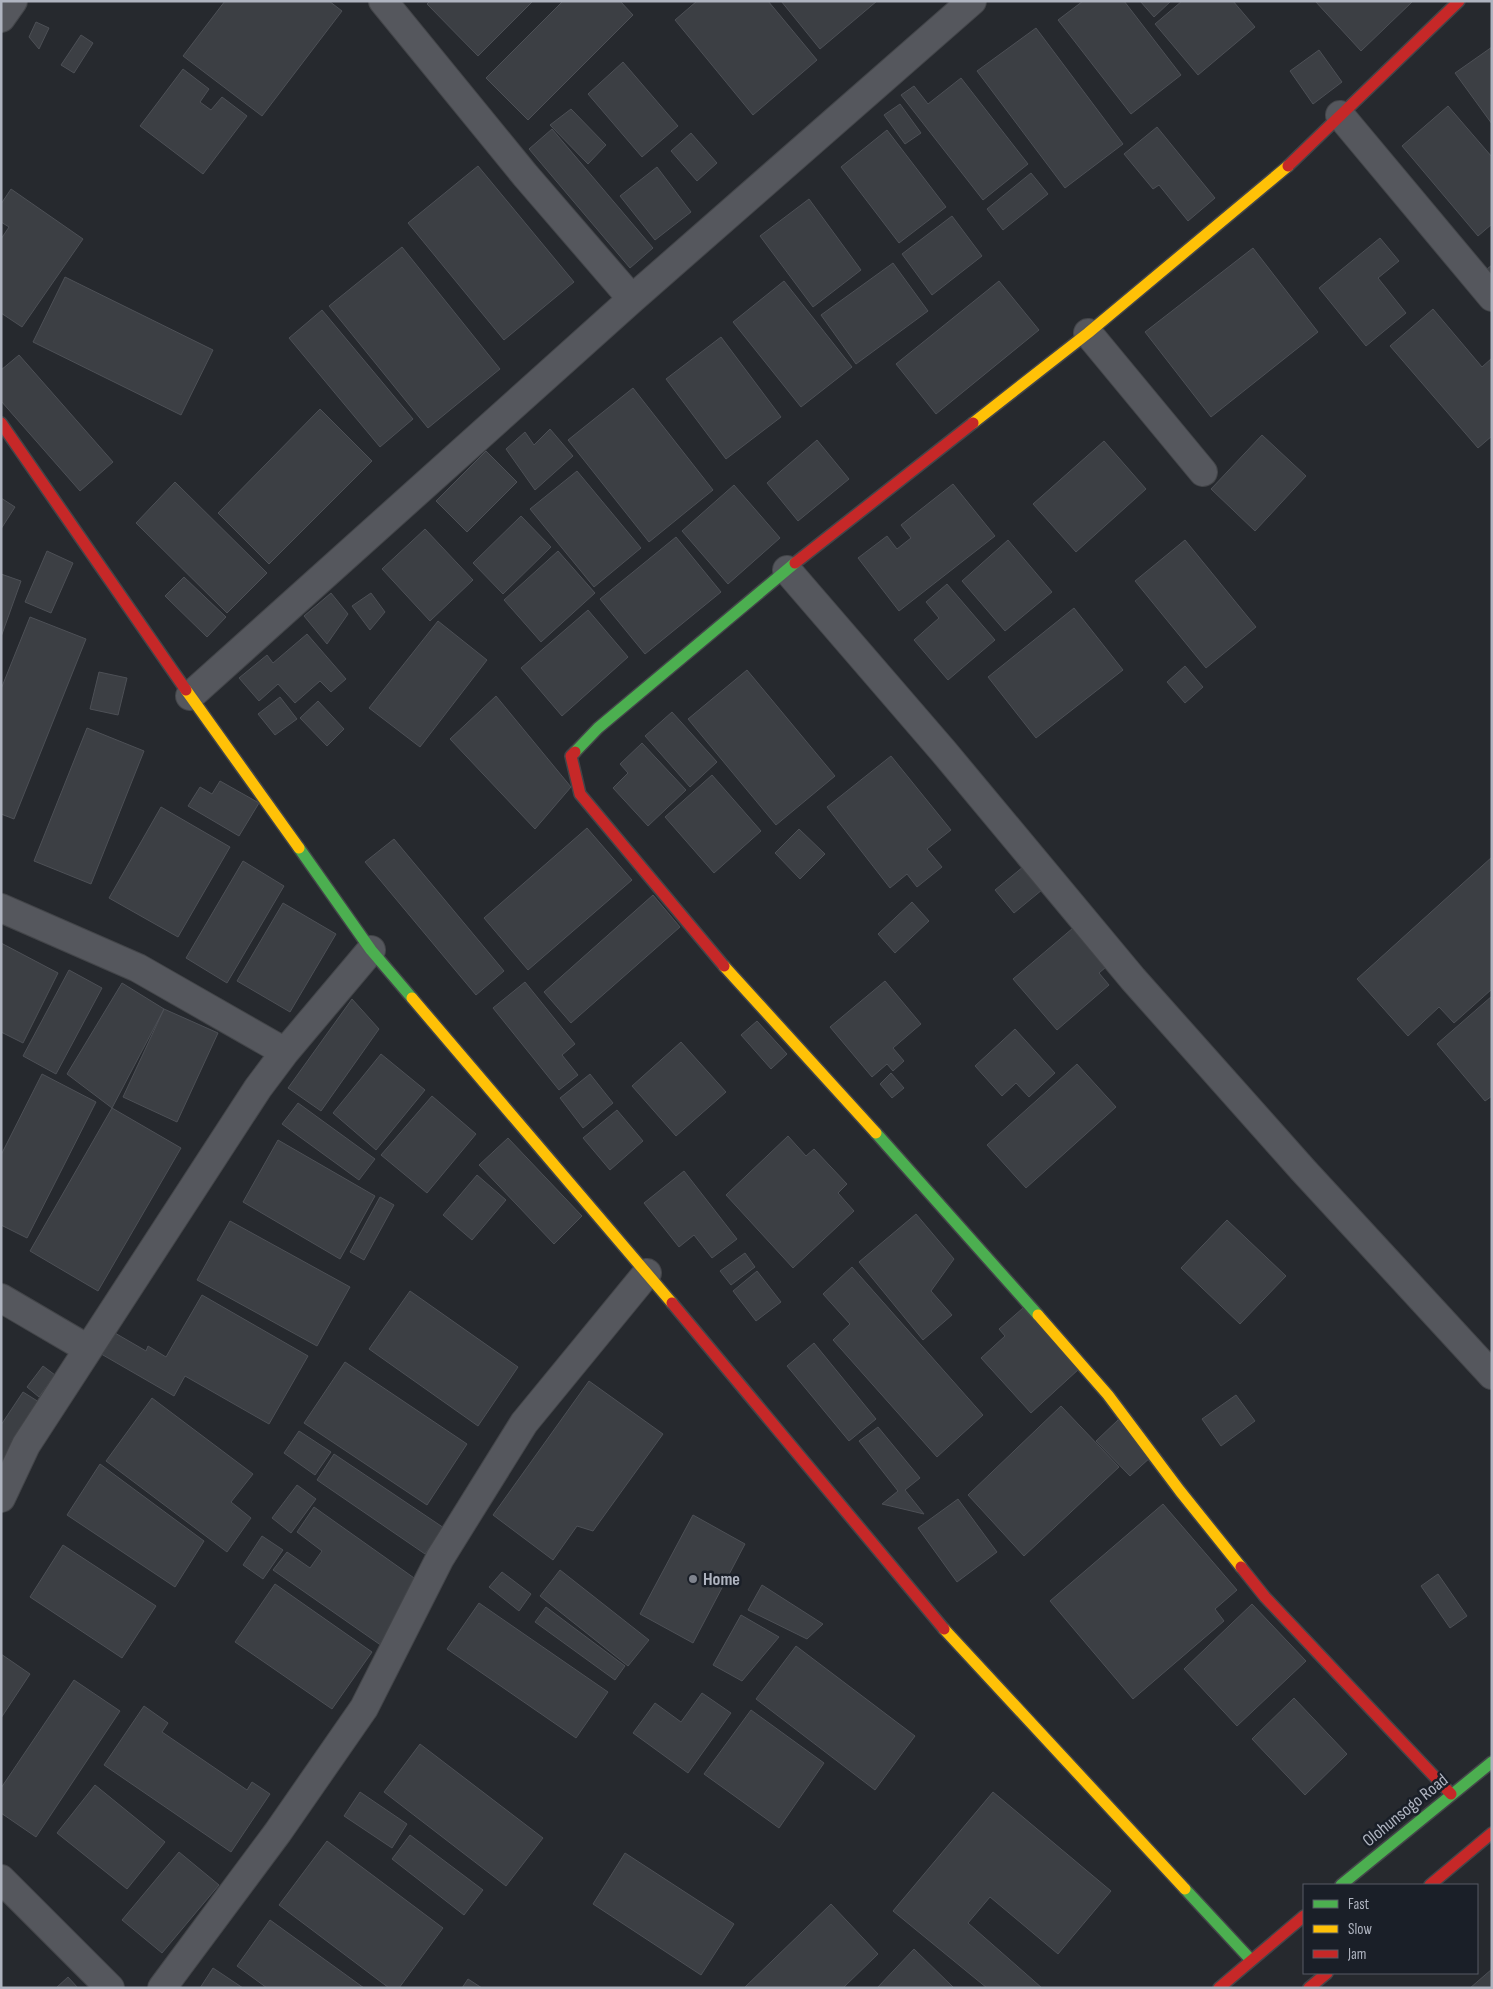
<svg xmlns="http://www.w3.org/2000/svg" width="1493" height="1989" viewBox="0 0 1493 1989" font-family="'Sofia Sans Condensed',sans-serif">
<rect width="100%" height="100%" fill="#26292e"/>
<!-- building -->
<path fill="#3c3f44" stroke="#4d5056" d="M225,1h104l13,10 -80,105 -79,-60z
M430,1h103l-55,55 -51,-52z
M563,1h57l13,14 -105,105 -42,-42z
M697,1h71l49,59 -64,55 -78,-95z
M781,1h96l-57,48z
M1083,1h41l57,74 -50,39 -73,-94z
M1140,1h31l-17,16z
M1182,1h51l22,26 -57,48 -43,-51z
M1315,1h98l-52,50z
M36,22l13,6 -10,21 -10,-12z
M1036,28l87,116 -58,44 -88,-117z
M81,35l12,8 -19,30 -13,-8z
M1492,47v77l-37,-51z
M1319,50l23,32 -29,22 -23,-33z
M623,62l55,64 -36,31 -54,-63z
M183,69l26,20 -9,13 11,8 11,-13 25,19 -44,58 -63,-48z
M961,78l67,86 -45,36 -82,-105 13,-9 14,18z
M900,104l21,29 -16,11 -21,-29z
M1448,106l44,51v67l-14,12 -76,-90z
M571,109l35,36 -18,19 -38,-39z
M1157,127l58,71 -27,23 -29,-36 -6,4 -29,-35z
M552,129l101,119 -23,20 -101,-119z
M887,130l59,77 -47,36 -58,-76z
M691,133l26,30 -20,18 -26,-30z
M478,166l96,116 -70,58 -96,-117z
M657,167l34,45 -36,28 -35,-44z
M1031,173l17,21 -45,36 -16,-21z
M11,189l72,50 -61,88 -21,-14v-74l8,-12 -8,-5v-18z
M809,199l52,71 -48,37 -53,-71z
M952,216l30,40 -50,39 -30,-41z
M1380,238l19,23 -21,17 28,35 -40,33 -47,-58z
M402,247l98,122 -72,59 -99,-122z
M1253,248l65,84 -107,85 -66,-85z
M893,263l35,48 -72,53 -35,-49z
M1492,265v10l-5,-6z
M65,277l148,73 -32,65 -148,-73z
M784,281l68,86 -51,40 -68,-85z
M999,281l40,49 -103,84 -40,-50z
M1433,309l49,58 10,-9v78l-14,12 -88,-102z
M322,310l91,109 -33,28 -91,-109z
M721,337l60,80 -55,42 -60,-80z
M19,355l94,107 -33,29 -79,-90v-31z
M633,388l80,102 -64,52 -81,-102z
M320,409l52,52 -103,103 -51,-51z
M550,429l23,27 -38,34 -29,-41 19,-17 9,13z
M1262,435l44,41 -51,55 -44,-42z
M817,440l32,39 -51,42 -31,-38z
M1104,441l42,48 -70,63 -43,-48z
M486,451l31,31 -50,50 -31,-31z
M577,471l64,77 -47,39 -64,-78z
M175,482l92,91 -40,40 -91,-90z
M953,484l42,52 -96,75 -41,-53 29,-22 10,13 14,-11 -10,-13z
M734,485l46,53 -52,46 -46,-53z
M1,498l14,9 -14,22z
M521,516l30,31 -48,47 -30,-31z
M425,529l48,51 -43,41 -48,-52z
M676,537l45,55 -76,62 -45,-55z
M1008,540l44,52 -47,39 -43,-50z
M1185,540l71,87 -50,41 -71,-87z
M47,551l26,12 -22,50 -26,-11z
M558,551l37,42 -54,49 -37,-42z
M1,574l20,7 -20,56z
M184,577l42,40 -19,20 -42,-41z
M947,584l48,56 -47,40 -34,-40 25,-22 -13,-16z
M331,593l17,21 -21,30 -23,-28z
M371,593l14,19 -15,18 -18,-24z
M1074,608l49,62 -87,68 -48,-61z
M588,610l40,47 -66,59 -41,-48z
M30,617l56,22 -72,180 -13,-5v-125z
M438,621l49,39 -67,87 -51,-39z
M307,634l39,45 -15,13 -11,-11 -25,22 -17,-19 -19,17 -20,-23 28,-23 6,8z
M1185,666l18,21 -18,16 -18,-21z
M747,670l88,106 -59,49 -88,-106z
M99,672l28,6 -9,37 -28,-6z
M496,696l75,91 -36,42 -85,-90z
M280,697l17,22 -22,16 -17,-21z
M318,701l26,28 -17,17 -27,-28z
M672,712l45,50 -27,25 -45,-51z
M87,728l57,23 -53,133 -57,-23z
M642,743l44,47 -38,36 -35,-38 15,-15 -8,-9z
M891,756l60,74 -24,19 15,18 -25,20 -10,-13 -17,14 -63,-81z
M712,775l49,56 -47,42 -49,-56z
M220,781l39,22 -20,33 -51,-30 12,-19 12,7z
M161,807l69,40 -52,90 -69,-39z
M587,828l45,52 -104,90 -44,-52z
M799,829l26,25 -25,25 -25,-26z
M394,839l110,132 -28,24 -111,-133z
M1492,857v132l-38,34 -15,-16 -31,29 -51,-57z
M243,861l41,25 -57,97 -41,-25z
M1029,862l19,23 -34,28 -19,-23z
M653,895l27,32 -109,96 -27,-31z
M912,902l17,19 -34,32 -17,-19z
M283,903l53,31 -46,78 -53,-31z
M1073,928l33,39 -7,6 10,12 -52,45 -44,-51z
M1,943l57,30 -35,70 -22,-11z
M69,970l33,18 -46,86 -33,-18z
M885,981l36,43 -28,24 11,13 -11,10 -6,-7 -15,13 -42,-50z
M525,982l50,62 -13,11 16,20 -19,15 -66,-82z
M122,983l42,26 -52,99 -45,-34z
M1492,996v100l-7,5 -48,-57z
M352,999l27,30 -58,82 -33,-23z
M164,1009l54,24 -41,89 -54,-25z
M757,1021l30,33 -16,15 -30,-34z
M1015,1029l40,44 -26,24 -13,-14 -14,13 -27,-30z
M681,1042l45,50 -50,44 -44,-50z
M381,1054l44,36 -49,60 -43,-37z
M1077,1064l39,43 -90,81 -39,-43z
M891,1073l13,15 -12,10 -12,-14z
M42,1074l54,28 -69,136 -26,-13v-70z
M590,1074l23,29 -30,25 -23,-30z
M432,1096l44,38 -49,59 -46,-38z
M298,1103l77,56 -16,21 -77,-56z
M112,1108l69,40 -83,143 -68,-40z
M617,1110l26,31 -33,29 -27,-32z
M788,1136l18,20 8,-7 33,35 -9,9 16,18 -61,57 -67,-73z
M508,1138l74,78 -28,28 -75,-79z
M278,1140l97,56 -35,63 -97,-57z
M684,1171l53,68 -25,19 -18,-23 -15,12 -35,-44z
M477,1175l29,25 -34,40 -29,-25z
M380,1197l14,8 -30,55 -14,-8z
M916,1214l38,45 -23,32 21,24 -29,25 -64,-78z
M1227,1220l59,56 -46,48 -59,-56z
M230,1221l120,66 -33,59 -120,-66z
M745,1253l10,14 -24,18 -11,-14z
M852,1267l131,148 -46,42 -104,-117 17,-16 -27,-30z
M757,1271l24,31 -25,19 -23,-30z
M410,1291l108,76 -40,59 -109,-77z
M202,1295l106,61 -39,68 -84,-48 -11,20 -78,-45 12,-22 38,22 2,-5 18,11z
M1023,1308l56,61 -48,44 -50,-55 24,-22 -6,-7z
M814,1343l62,76 -27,22 -62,-75z
M345,1362l122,82 -40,61 -123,-82z
M43,1366l12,9 -16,22 -12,-10z
M589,1381l74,53 -70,97 -16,-5 -24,34 -60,-45z
M23,1392l24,15 -46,71v-53z
M1236,1395l19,26 -34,25 -19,-27z
M152,1398l101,76 -22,28 20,16 -24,34 -121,-91z
M1061,1406l58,61 -95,89 -56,-61z
M1118,1420l34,36 -22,20 -34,-35z
M878,1427l42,51 -15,12 19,24 -42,-10 16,-13 -39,-50z
M299,1431l32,21 -16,23 -31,-22z
M334,1454l110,74 -19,26 -108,-74z
M100,1464l104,77 -29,46 -108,-72z
M297,1485l19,14 -25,34 -19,-15z
M958,1499l39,53 -40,30 -39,-54z
M1163,1504l74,86 -22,19 9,12 -91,78 -83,-98z
M314,1507l110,78 -42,61 -109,-76 14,-18 23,16 12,-17 -25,-19z
M693,1515l52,29 -52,99 -53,-29z
M262,1536l21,14 -20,29 -20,-14z
M63,1545l93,61 -34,52 -92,-61z
M560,1570l89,70 -21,26 -88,-70z
M502,1572l29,22 -12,17 -30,-24z
M1438,1574l29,42 -17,12 -29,-42z
M275,1584l97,68 -40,57 -97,-67z
M762,1585l61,39 -16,15 -59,-29z
M479,1603l129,89 -32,46 -129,-89z
M1252,1604l54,57 -69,65 -53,-57z
M546,1607l79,59 -10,14 -80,-58z
M741,1615l38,22 -37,44 -29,-16z
M796,1646l119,90 -40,54 -119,-91z
M1,1654l29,20 -29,44z
M74,1680l46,31 -84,126 -35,-24v-25z
M702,1693l29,20 -43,60 -55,-40 22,-30 26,19z
M1294,1698l53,56 -42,41 -53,-56z
M144,1706l24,17 -6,9 85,58 5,-8 18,12 -39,58 -127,-87z
M751,1710l73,53 -45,65 -75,-54z
M420,1744l123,94 -37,48 -122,-94z
M95,1785l70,57 -38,47 -70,-56z
M360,1792l47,32 -15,24 -48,-32z
M993,1792l118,99 -53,63 -68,-57 -22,26 74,65h-55l-94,-77z
M410,1835l73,55 -19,25 -72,-56z
M327,1841l116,87 -44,60h-10l-110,-83z
M179,1852l40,33 -57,68 -40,-33z
M625,1853l109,71 -33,51 -108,-71z
M831,1904l47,50 -35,34h-99z
M270,1920l94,68h-97l-30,-22z
M914,1949l40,39h-77z
M213,1968l30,20h-43z
M1492,1969v19h-22z
M68,1977l10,11h-22z
M468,1979l14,9h-20z"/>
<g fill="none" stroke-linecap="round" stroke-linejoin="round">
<defs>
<path id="street" d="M383,1l142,174 107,124
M1,18l12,-17
M1340,115l152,182
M1088,333l115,139
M787,570l157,182 189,227 170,191 189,205
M190,696l442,-397 340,-298
M1,908l137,60 147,84
M1,1298l87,51
M1,1498l25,-53 232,-357 27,-36 86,-102
M1,1879l109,109
M162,1988l116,-156 86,-124 76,-150 84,-135 123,-150"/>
<path id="fast" d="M575,752l23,-24 197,-165
M299,848l72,102 41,48
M876,1133l162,182
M1341,1885l151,-123
M1185,1889l66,71"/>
<path id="slow" d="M973,423l115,-90 200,-167
M186,690l113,158
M724,966l152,167
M412,998l260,305
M1038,1315l70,80 72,96 61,76
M944,1629l241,260"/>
<path id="jam" d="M1288,166l171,-165
M1,423l185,267
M795,563l178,-140
M575,752l-4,4 9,38 144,172
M672,1303l272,326
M1241,1567l24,30 186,197
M1430,1885l62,-52
M1219,1988l85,-72
M1309,1988l18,-15"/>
</defs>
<!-- street casing -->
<use href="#street" stroke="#434549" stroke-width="30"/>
<!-- fast casing -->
<use href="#fast" stroke="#434549" stroke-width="14"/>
<!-- slow casing -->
<use href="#slow" stroke="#434549" stroke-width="14"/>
<!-- jam casing -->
<use href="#jam" stroke="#434549" stroke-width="14"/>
<!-- street -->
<use href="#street" stroke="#55575d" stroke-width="28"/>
<!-- fast -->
<use href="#fast" stroke="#4caf50" stroke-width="11"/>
<!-- slow -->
<use href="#slow" stroke="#ffc107" stroke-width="11"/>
<!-- jam -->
<use href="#jam" stroke="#c62828" stroke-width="11"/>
</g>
<!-- markers -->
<circle fill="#7f838d" stroke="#1a1f28" stroke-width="2" cx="693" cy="1579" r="5"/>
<g text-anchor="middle" stroke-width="5" stroke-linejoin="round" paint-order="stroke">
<!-- poi labels -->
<g font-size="18" font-weight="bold" fill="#afb4c0" stroke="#1a1f28" text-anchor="start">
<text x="703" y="1585">Home</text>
</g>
<!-- street labels -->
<g font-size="18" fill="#afb4c0" stroke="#1a1f28">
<text transform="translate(1405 1810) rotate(-39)" y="6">Olohunsogo Road</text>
</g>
</g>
<!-- border -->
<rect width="1493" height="1989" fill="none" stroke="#afb4c0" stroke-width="5"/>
<!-- legend -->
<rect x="1303" y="1884" width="175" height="90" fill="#1a1f28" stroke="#565b65"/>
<rect x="1313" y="1900" width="25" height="8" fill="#4caf50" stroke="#565b65"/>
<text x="1348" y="1909" font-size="15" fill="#afb4c0">Fast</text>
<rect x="1313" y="1925" width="25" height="8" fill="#ffc107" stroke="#565b65"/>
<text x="1348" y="1934" font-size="15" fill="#afb4c0">Slow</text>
<rect x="1313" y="1950" width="25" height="8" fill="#c62828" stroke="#565b65"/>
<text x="1348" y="1959" font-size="15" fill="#afb4c0">Jam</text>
</svg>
